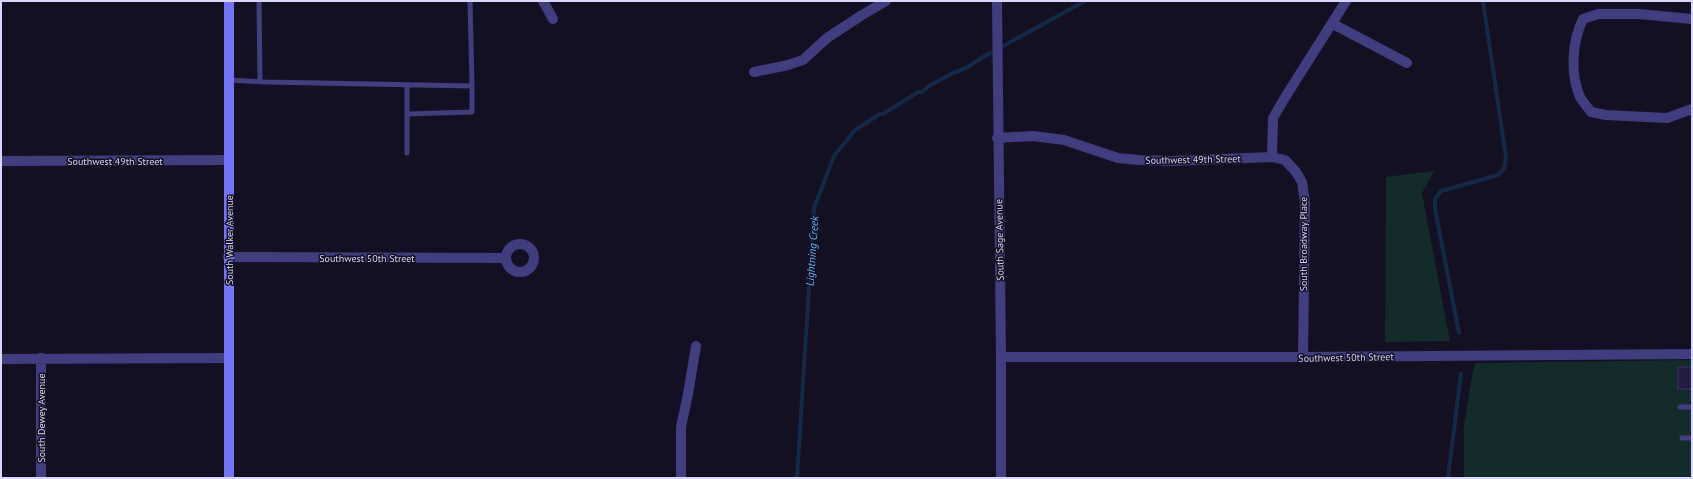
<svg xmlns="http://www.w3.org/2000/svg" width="1693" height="479" viewBox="0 0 1693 479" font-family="'PT Sans',sans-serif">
<rect width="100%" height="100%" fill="#131023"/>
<!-- green -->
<path fill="#132c2b" d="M1434,171l-12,22 28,148 -65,1 1,-165z
M1692,360v118h-228v-52l9,-56 3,-7z"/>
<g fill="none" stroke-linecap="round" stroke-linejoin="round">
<!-- stream -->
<path stroke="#142949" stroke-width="4" d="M1459,333l-24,-124v-10l6,-8 57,-16 6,-6 2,-11 -23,-157
M797,478l17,-270 20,-52 21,-26 25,-16h3l35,-22h4l7,-6 26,-14 11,-4 17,-11 102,-56
M1448,478l13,-104"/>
</g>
<!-- building -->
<path fill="#241d42" stroke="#3c316d" d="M1678,367h14v22h-14z"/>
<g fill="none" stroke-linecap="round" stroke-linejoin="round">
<!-- lane -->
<path stroke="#403e7e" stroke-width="5" d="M259,1l1,81
M229,80l37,2 206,4 -2,-85
M407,85v29l65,-2v-26
M407,153v-39
M1680,407h12
M1682,438h10"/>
<!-- street -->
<path stroke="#403e7e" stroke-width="10" d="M543,1l10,18
M997,1l4,356v121
M1692,19l-53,-5h-41l-15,5c-11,22 -13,55 -3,78 3,5 8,11 11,15l15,3 61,3 25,-9
M1333,24l74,39
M754,72l34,-7 15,-5 24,-22 35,-23 24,-14
M997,138l36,-2 31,4 54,18 21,2 33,1 100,-4 13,3 11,12 6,10 3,21 -2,154
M1272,157l1,-39 11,-19 62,-98
M1,161l228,-1
M506 258a14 14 0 1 1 28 0a14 14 0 1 1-28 0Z
M228,257l278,1
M1001,357h302l389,-3
M41,358v120
M1,359l228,-1
M681,478v-51l7,-33 8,-48"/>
<!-- secondary -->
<path stroke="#7473f5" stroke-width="10" d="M229,478v-477"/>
</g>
<g text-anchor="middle" stroke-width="3" stroke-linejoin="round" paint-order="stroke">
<!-- street labels -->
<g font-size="10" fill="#d9d5fc" stroke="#131023">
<text transform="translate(1193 159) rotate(-1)" y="4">Southwest 49th Street</text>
<text x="115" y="165">Southwest 49th Street</text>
<text transform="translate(229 240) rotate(-90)" y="4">South Walker Avenue</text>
<text transform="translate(999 240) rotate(-91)" y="4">South Sage Avenue</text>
<text transform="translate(1303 244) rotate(-90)" y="4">South Broadway Place</text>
<text x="367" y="262">Southwest 50th Street</text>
<text transform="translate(1346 357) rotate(-1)" y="4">Southwest 50th Street</text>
<text transform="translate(41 418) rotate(-90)" y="4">South Dewey Avenue</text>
</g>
<!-- water labels -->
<g font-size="11" font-style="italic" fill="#6bb7f4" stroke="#131023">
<text transform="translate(812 251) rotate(-86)" y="4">Lightning Creek</text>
</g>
</g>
<!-- border -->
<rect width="1693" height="479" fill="none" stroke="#d9d5fc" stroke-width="4"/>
</svg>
